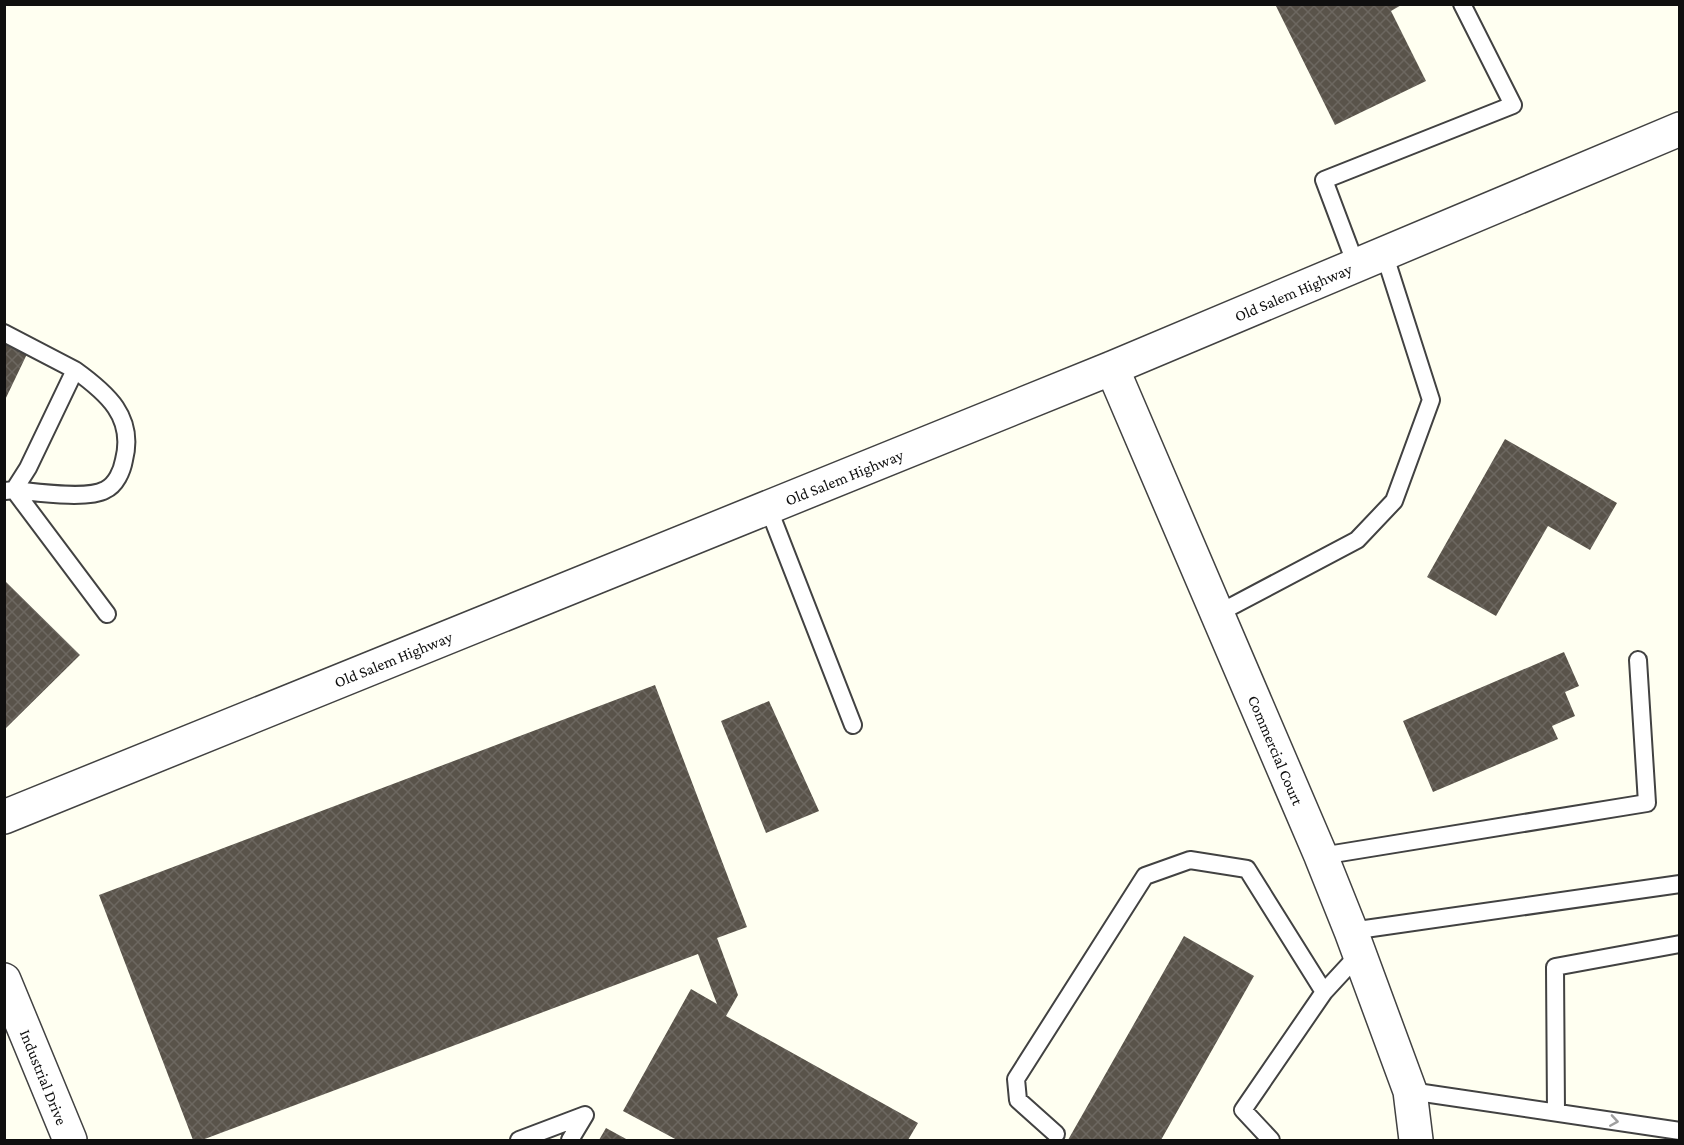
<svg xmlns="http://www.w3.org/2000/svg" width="1684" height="1145" viewBox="0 0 1684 1145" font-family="'Crimson Pro',serif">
<defs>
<pattern id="building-cross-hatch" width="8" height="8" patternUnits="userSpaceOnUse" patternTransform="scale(1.5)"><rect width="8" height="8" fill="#59534a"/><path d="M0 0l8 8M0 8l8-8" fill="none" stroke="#6c6760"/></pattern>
</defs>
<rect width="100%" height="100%" fill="#fffff1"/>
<!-- building -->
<path fill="url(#building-cross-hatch)" d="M1275,4h128l-12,7 35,70 -91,44z
M4,343l23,11 -23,48z
M1505,439l112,64 -27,47 -42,-24 -52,90 -69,-39z
M4,580l76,75 -76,75z
M1564,652l15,34 -14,6 10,24 -23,10 6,13 -125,53 -30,-71z
M655,685l92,242 -30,11 21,57 -12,21 192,107 -10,17h-231l-54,-29 68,-122 26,15 -19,-50 -496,186h-9l-94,-245z
M769,701l50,110 -53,22 -45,-112z
M1184,936l70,40 -93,164h-93z
M606,1128l22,12h-29z"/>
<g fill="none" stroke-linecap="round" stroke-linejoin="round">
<defs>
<path id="service" d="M1356,265l-32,-85 189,-75 -51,-101
M4,333l71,37 -47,98 -14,22 -9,1
M14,490c21,2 73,10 91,0 11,-5 17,-19 19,-30 11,-43 -17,-67 -49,-90
M14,490l93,124
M768,507l85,218
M1217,614l140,-74 37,-39 37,-101 -47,-147
M1321,856l326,-53 -9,-143
M1351,931l329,-47
M1410,1091l270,40
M1556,1112l-1,-145 125,-23
M1056,1134l-38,-34 -2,-21 129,-203 45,-16 57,9 77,123 36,-39
M519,1140l66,-25 -15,25
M1271,1140l-28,-30 81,-118"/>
<path id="minor" d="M1112,368l209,488 30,75 59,160 6,49
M4,817l1108,-449 568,-239
M4,980l66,160"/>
</defs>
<!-- service casing -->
<use href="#service" stroke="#424242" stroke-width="20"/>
<!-- minor casing -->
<use href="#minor" stroke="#424242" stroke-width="36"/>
<!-- service -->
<use href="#service" stroke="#fff" stroke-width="16"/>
<!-- minor -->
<use href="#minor" stroke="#fff" stroke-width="33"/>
</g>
<!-- one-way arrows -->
<defs><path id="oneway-chevron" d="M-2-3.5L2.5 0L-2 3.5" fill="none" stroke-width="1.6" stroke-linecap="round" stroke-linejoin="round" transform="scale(1.5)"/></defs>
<use stroke="#9f9f9f" href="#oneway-chevron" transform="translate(1614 1121) rotate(9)"/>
<g text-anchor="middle" stroke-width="6" stroke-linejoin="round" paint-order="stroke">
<!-- street labels -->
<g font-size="16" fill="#0f0f0f" stroke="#fff">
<text transform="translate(1293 292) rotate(-23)" y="6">Old Salem Highway</text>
<text transform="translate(844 477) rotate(-22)" y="6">Old Salem Highway</text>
<text transform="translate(393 659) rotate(-22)" y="6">Old Salem Highway</text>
<text transform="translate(1276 750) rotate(67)" y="6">Commercial Court</text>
<text transform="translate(44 1077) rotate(68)" y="6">Industrial Drive</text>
</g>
</g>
<!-- border -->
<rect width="1684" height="1145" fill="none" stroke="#0f0f0f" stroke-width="12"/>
</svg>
